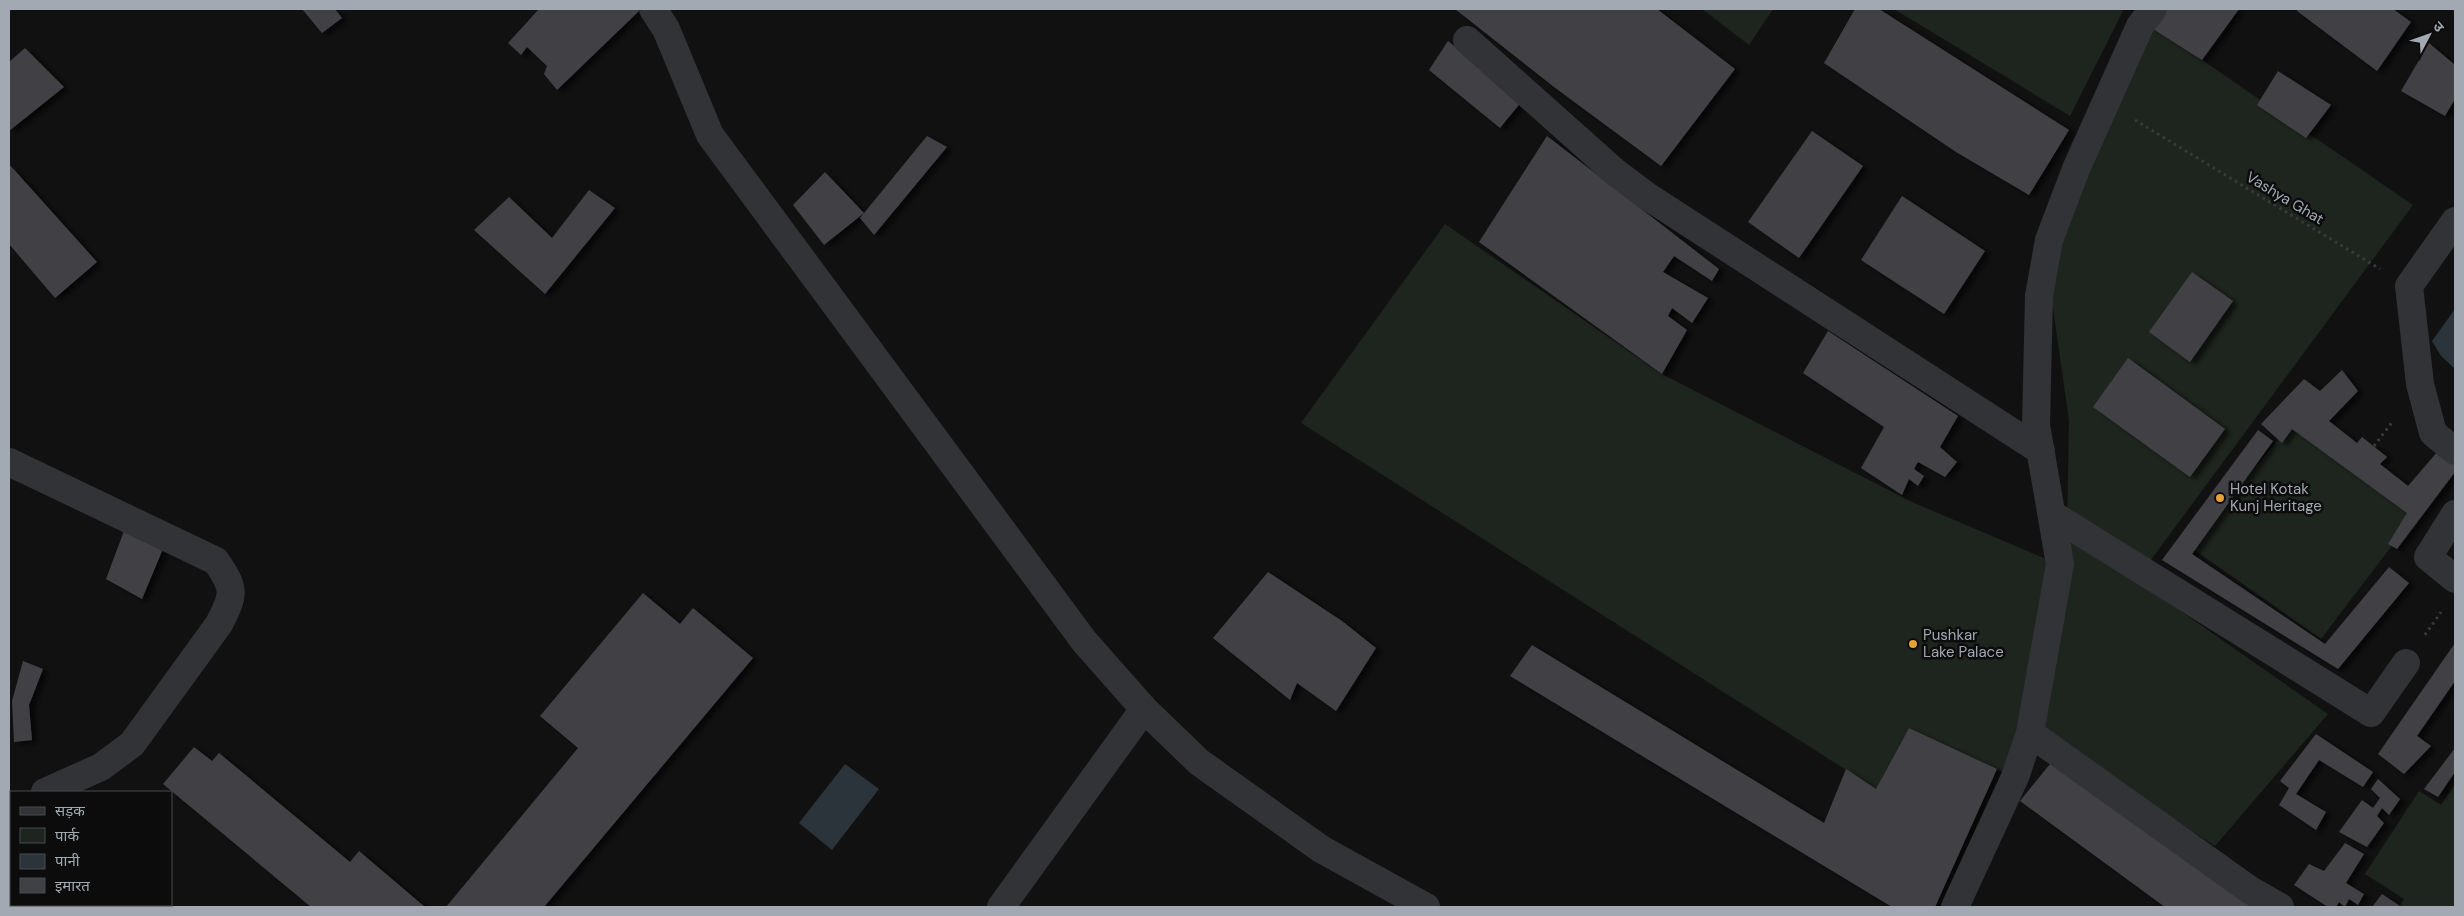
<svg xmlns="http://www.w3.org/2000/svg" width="2464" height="916" viewBox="0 0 2464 916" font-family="'DM Sans','Noto Sans Devanagari',sans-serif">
<defs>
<filter id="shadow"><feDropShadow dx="5.5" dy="3" stdDeviation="2.5" flood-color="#0009"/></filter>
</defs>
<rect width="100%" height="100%" fill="#111112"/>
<!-- green -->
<path fill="#1e251e" d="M1702,9h71l-24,36z
M1894,9h230l-54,107z
M2145,24l44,27 224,154 -277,375 192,134 -113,132 -178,-115 29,-147 3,-163 -28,-197z
M1445,224l217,150 252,129 144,61 -46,212 -103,-48 -33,61 -575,-366z
M2291,424l125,90 -95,125 -131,-92z
M2455,784v123h-56l5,-8 -39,-25 54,-83 22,14z"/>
<!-- water -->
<path fill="#2b343a" d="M2455,309v60l-14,-13 -9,-15z
M845,764l34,25 -47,61 -33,-27z"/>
<!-- building -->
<path fill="#404145" filter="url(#shadow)" d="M302,9h33l7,9 -20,15z
M539,9h98l2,2 -82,79 -13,-16 3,-8 -20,-19 -6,8 -13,-12z
M1455,9h202l78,60 -74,97 -107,-79z
M1855,9h24l190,121 -40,65 -73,-43 -132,-89z
M2160,9h79l-37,51 -57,-36z
M2298,9h95l18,13 -34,49 -80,-60z
M1448,41l74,60 -22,27 -71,-58z
M2429,43l26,22v34l-10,17 -44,-25z
M25,48l39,39 -55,44v-69z
M2278,71l53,34 -25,33 -49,-33z
M1812,131l51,35 -64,92 -51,-36z
M927,136l20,11 -73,88 -14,-17z
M1547,136l172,133 -7,12 -38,-25 -11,16 45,26 -16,25 -20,-15 -4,8 19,14 -25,44 -183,-132z
M9,164l88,98 -42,36 -46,-54z
M825,172l39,41 -40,32 -31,-40z
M589,190l26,18 -70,86 -71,-64 35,-33 43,41z
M1902,196l83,55 -41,63 -83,-54z
M2192,272l41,29 -43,61 -41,-30z
M1828,331l130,85 -18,31 17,15 -12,15 -27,-15 -4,7 10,7 -6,10 -9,-7 -7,16 -41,-27 23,-41 -81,-54z
M2128,358l97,71 -35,48 -97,-70z
M2342,370l16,21 -29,30 28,22 5,-6 25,20 -7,7 28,22 30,-35 17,13v8l-58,77 -9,-5 19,-31 -115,-84 -10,14 -21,-19 43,-45 16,12z
M2258,430l15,11 -81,113 133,90 64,-77 20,16 -71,86 -176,-109z
M127,523l38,21 -23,55 -36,-20z
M1268,572l74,49 34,27 -40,63 -39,-28 -7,17 -77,-62z
M643,593l37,31 13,-16 60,50 -209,249h-98l132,-159 -38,-32z
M2455,643v38l-38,55 14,10 -27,28 -26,-20z
M1532,645l292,178 22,-54 30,20 33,-61 88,41 -62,138h-43l-382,-231z
M23,661l20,8 -14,36 3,35 -18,2 -2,-41z
M2316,734l57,38 -10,15 -44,-27 -23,34 30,18 -10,18 -37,-25 10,-17 -9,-7z
M194,747l18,14 7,-8 131,109 9,-11 66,56h-114l-148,-123z
M2455,748v24l-17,25 -14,-8z
M2054,759l202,148h-91l-145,-106z
M2378,779l22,20 -11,16 -7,-7 -5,8 7,7 -17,24 -28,-15 23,-32 11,8 7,-10 -9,-9z
M2345,843l19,11 -18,29 18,11 -6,11 -9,-6 -4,8 -6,-5 -3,5h-8l-34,-22 15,-21 15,7z
M2382,894l18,12 -28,1z"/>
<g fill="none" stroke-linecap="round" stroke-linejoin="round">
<!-- path -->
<path stroke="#383a3e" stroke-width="3" stroke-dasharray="2.5 4" stroke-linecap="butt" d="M2135,120l245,149
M2374,446l19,-25
M2425,635l16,-23"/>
<!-- street -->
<path stroke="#323337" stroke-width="28" d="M653,9l13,20 44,106 374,506 60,68 55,53 122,87 105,58
M1467,40l148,132 32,24 394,255
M2455,221l-46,65 11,98 13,49 22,18
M9,462l207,99c19,28 19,32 3,63l-87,120 -31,23 -56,25
M2455,514l-27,43 27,22
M2053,515l318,198 35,-50
M2030,733l220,157 30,17
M9,808l2,-1
M1001,907l143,-198
M1955,907l60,-130 15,-44 30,-169 -24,-139 3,-129 10,-56 27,-71 64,-143 13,-17"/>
</g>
<!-- markers -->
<g fill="#e6a236" stroke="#0c0c0d" stroke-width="2">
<circle cx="2220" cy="498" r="5"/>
<circle cx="1913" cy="644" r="5"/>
</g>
<g text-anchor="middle" stroke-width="5" stroke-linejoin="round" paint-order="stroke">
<!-- street labels -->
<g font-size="15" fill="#a3a9b2" stroke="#0c0c0d">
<text transform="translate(2285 198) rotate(31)" y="5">Vashya Ghat</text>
</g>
<!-- poi labels -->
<g font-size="15" fill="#a3a9b2" stroke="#0c0c0d" text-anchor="start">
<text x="2230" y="494">Hotel Kotak<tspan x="2230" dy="17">Kunj Heritage</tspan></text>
<text x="1923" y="640">Pushkar<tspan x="1923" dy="17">Lake Palace</tspan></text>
</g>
</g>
<!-- border -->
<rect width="2464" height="916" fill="none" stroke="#a3a9b2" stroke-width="20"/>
<!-- legend -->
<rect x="10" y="791" width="162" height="115" fill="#0c0c0d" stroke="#484b4f"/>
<rect x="20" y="807" width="25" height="8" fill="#323337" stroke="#484b4f"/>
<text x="55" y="816" font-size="15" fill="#a3a9b2">सड़क</text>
<rect x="20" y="828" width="25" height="15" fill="#1e251e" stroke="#484b4f"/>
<text x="55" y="841" font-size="15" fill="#a3a9b2">पार्क</text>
<rect x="20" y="854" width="25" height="15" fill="#2b343a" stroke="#484b4f"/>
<text x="55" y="866" font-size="15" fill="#a3a9b2">पानी</text>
<rect x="20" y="878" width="25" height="15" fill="#404145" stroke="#484b4f"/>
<text x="55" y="891" font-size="15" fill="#a3a9b2">इमारत</text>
<!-- north arrow -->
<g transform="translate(2429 35) rotate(49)" stroke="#0c0c0d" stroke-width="4" paint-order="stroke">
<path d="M0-4L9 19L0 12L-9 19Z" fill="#a3a9b2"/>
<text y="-8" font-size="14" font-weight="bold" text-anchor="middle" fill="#a3a9b2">उ</text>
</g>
</svg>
